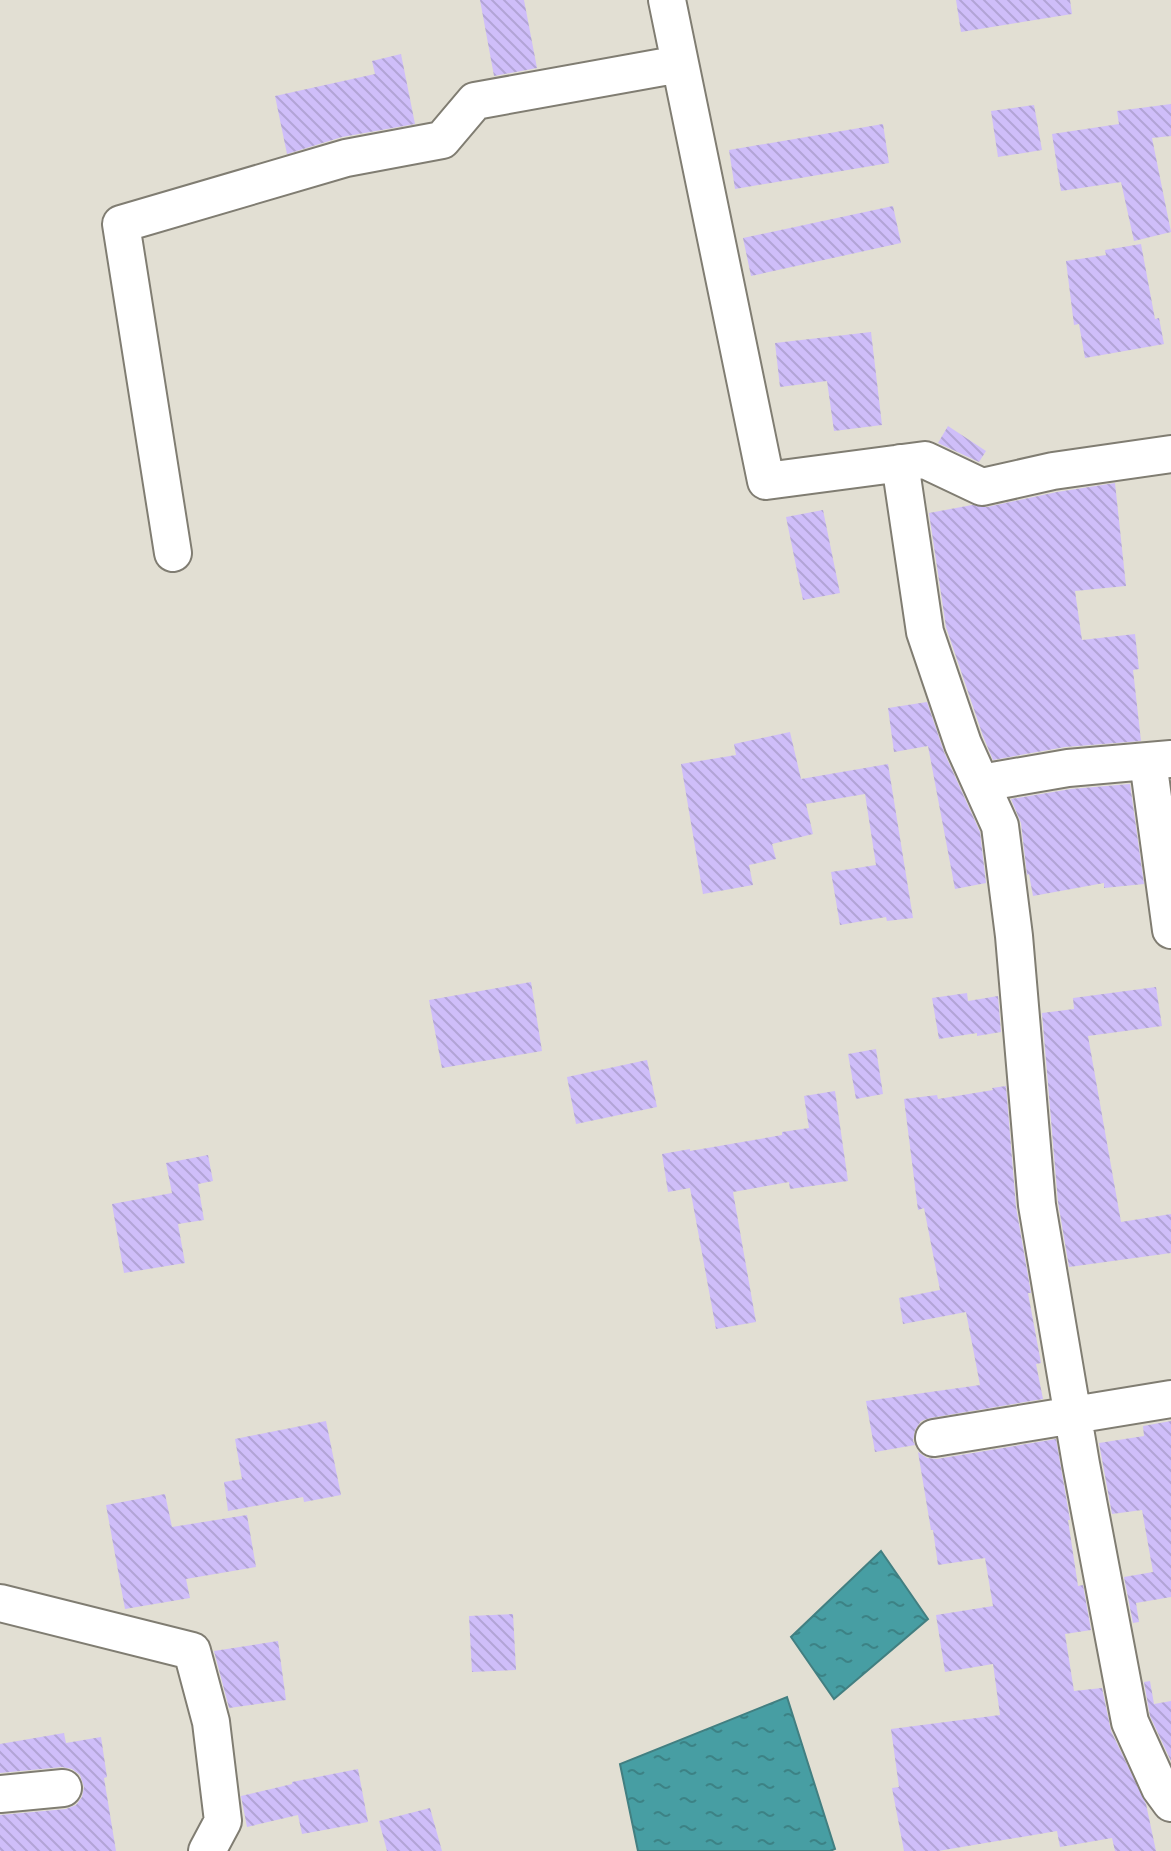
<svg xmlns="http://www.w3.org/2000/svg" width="1171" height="1851" viewBox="0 0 1171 1851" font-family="Arial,sans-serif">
<defs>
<pattern id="water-ripples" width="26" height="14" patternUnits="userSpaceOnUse" patternTransform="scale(2)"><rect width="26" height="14" fill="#479ea3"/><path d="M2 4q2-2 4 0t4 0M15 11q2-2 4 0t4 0" fill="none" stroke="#3c8285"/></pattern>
<pattern id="building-back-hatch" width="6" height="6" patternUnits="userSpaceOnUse" patternTransform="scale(2)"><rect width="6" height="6" fill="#cfbef9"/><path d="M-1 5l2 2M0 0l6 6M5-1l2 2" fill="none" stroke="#b2a4d6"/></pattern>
</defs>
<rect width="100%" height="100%" fill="#e2dfd3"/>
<!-- water -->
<path fill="url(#water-ripples)" stroke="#427f81" stroke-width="2" d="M881,1551l47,68 -94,80 -43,-62z
M787,1697l48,152 -5,2h-192l-18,-87z"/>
<!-- building -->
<path fill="url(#building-back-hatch)" d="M480,0h44l13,68 -43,8z
M956,0h114l2,14 -111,18z
M401,54l14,70 -73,13 -55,17 -12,-58 100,-22 -3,-13z
M1171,104v32l-19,2 19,94 -37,9 -13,-59 -60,9 -9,-57 67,-10 -2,-13z
M1034,105l8,45 -44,7 -7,-46z
M883,124l6,39 -154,26 -6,-39z
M893,206l8,37 -150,33 -8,-38z
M1141,244l14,75 4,-1 5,26 -79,14 -6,-34 -5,1 -8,-64 40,-6 -1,-5z
M871,332l11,93 -48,6 -7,-50 -47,6 -5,-44z
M948,426l38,25 -7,11 -41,-19z
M1115,483l11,103 -51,5 7,49 53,-6 4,35 -6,1 8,71 -76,6 -72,13 -10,-24 -37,-109 -17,-114 43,-8 15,2 70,-15z
M823,510l17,83 -37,7 -17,-83z
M927,702l17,50 36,80 6,51 -31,6 -27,-143 -34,6 -6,-44z
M790,732l11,47 87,-15 25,154 -26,3 -1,-4 -46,8 -9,-53 45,-7 -11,-71 -59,10 7,30 -41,10 4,15 -27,6 4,20 -50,9 -22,-130 55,-9 -2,-11z
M1130,784l14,100 -40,4v-5l-71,13 -4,-22 -2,1 -6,-52 -10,-24 60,-10z
M531,982l11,69 -100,17 -13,-68z
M1156,987l6,39 -74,10 33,186 50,-8v39l-102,14 -11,-65 -16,-189 32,-4 -1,-11z
M967,993l1,8 30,-5 3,36 -24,4v-3l-38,6 -7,-41z
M876,1049l7,45 -27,5 -8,-45z
M647,1060l10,47 -81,17 -9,-47z
M1006,1086l10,121 15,86h-3l13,70 -5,1 7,35 -113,19 -9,3 -6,9 -2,11 2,4 -40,7 -9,-51 114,-16 -14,-73 -63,12 -4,-26 41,-8 -16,-82 -6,2 -14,-111 33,-4 1,4 55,-9 -1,-2z
M835,1091l13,90 -58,8 -1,-7 -56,10 23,130 -40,7 -26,-141 -22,4 -6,-38 28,-5v2l92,-16v-3l27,-4 -5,-32z
M208,1155l5,26 -15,3 6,36 -26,4 7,39 -61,10 -12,-69 60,-11 -6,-30z
M326,1421l15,74 -37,7 -1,-5 -75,14 -4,-29 18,-3 -7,-40z
M1171,1421v176l-35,6 3,19 -6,1 -9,-46 29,-5 -11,-62 -30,4 -13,-71 45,-7 -1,-10z
M1056,1439l14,81h-2l10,66 5,-1 8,45 -26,4 9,57 28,-3 9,43 35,73 10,47h-41l-3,-13 -52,9 -3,-16 -119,20h-34l-12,-63 7,-1 -8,-58 109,-14 -7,-51 -48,8 -9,-57 57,-9 -8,-48 -47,7 -5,-35h-2l-13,-78 9,6 10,1z
M165,1494l7,33 75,-12 9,52 -70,12 4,19 -65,11 -19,-104z
M513,1614l3,56 -44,2 -3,-56z
M278,1641l8,59 -57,8 -15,-57z
M1150,1681l4,23 17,-3v60l-21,-45 -6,-34z
M64,1733l2,10 35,-6 6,40 -3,1 12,73h-116v-36l66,-6 10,-4 6,-8 2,-10 -4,-12 -8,-6 -10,-2 -62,6v-29z
M358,1769l10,53 -66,12 -4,-19 -51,12 -6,-31 51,-12v-2z
M430,1808l12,43h-55l-8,-30z"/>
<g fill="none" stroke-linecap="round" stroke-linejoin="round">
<defs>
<path id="street" d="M667,0l99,481 159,-21 57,27 71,-16 118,-17
M900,463l25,169 38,112 37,82 14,110 23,269 44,259 49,258 30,66 11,15
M173,553l-52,-329 225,-66 96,-18 33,-39 205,-37
M1148,761l23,169
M981,783l87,-15 103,-9
M934,1438l237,-39
M0,1603l192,48 19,71 12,99 -16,30
M0,1794l63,-6"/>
</defs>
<!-- street casing -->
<use href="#street" stroke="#807d72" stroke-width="40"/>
<!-- street -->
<use href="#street" stroke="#fff" stroke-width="36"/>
</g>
</svg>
